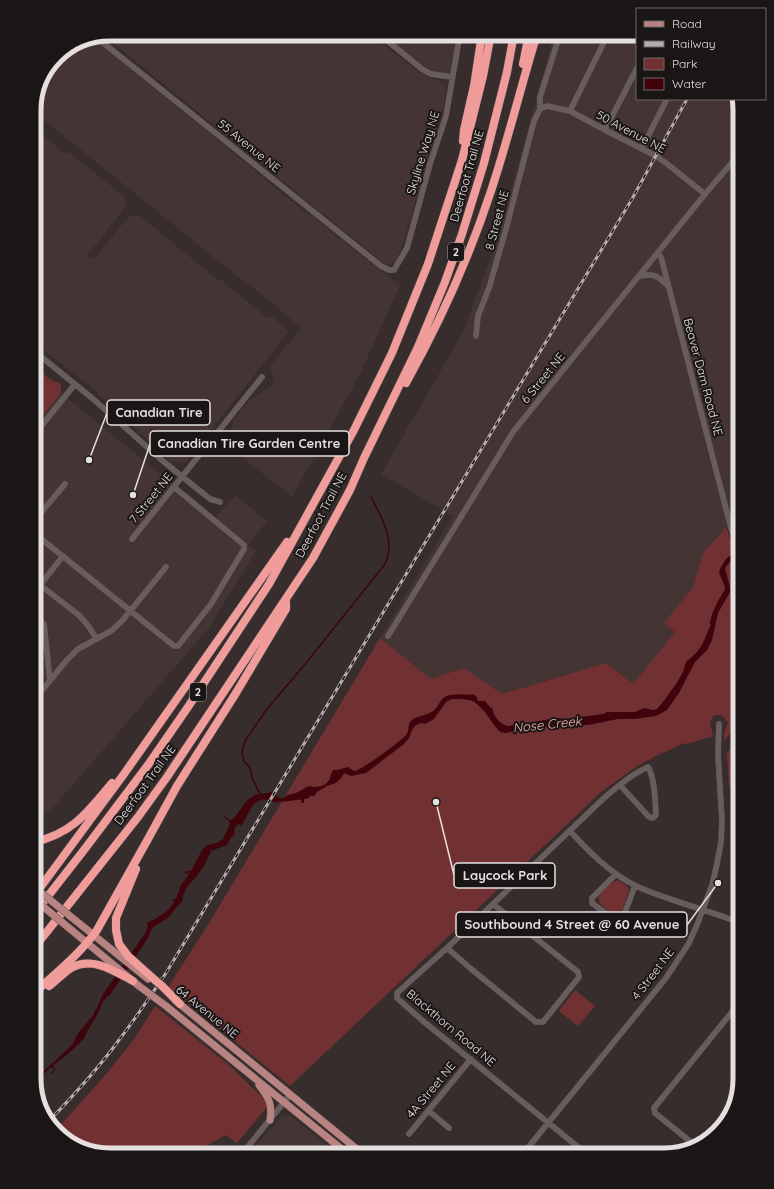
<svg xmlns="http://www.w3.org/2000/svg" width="774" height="1189" viewBox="0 0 774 1189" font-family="Quicksand,sans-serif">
<rect width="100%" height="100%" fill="#362d2c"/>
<!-- built -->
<path fill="#453434" d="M110,34h260l45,35 15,9 16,6 -2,20 -42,143 -5,12 -5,5 -6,1 -283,-230z
M379,34h81l-8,43 -21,-3z
M554,34h83v65h100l3,11v411l-5,6h-9l-23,26 -10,34 -28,36 10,9 -42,52 -27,-21 -104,31 -38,-26 -33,11 -51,-41 73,-122 -72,-42 82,-142 35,-94z
M93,37l212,175 1,-1 41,33 53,41 -41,91 -67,121 -69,-55 4,-8 6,-7v-7l17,-21 19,-11 5,-7 -4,-15 31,-38 -53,-45 -1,1 -213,-172v-7l22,-49 25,-16z
M34,127l28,24 1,2 6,-1 56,45 2,8 -40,51 7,3 35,-43 10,-1 79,65 2,-1 46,38 8,1 15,13 -104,132 -15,-2 -78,-73 -58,-46v-138l4,-7 -1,-6 -3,-5z
M61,393l154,125 20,-23 32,26 -19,24 8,6 -48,78 -157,181 -17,9v-393z
M285,1115l7,2 47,38h-91l34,-39z"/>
<!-- green -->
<path fill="#713132" d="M34,367l20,15h4l3,3v8l-27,33z
M726,527l14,39v145l-6,15 -10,16v-10l4,-9c-4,-7 -8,-10 -15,-7l-3,7 3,13 -26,8 -2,-1 -27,12 -21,11 -36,26 -311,294 -122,-99 38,-59 174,-290 51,41 33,-11 38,26 104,-31 27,21 42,-52 -11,-9 29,-36 10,-34z
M740,734v52h-11l-2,-33z
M618,880l9,6 2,4 -7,21c-1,2 -2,3 -5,3 -6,1 -21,-11 -18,-18 1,-2 4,-5 6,-7 4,-4 7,-7 13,-9z
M575,990l20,16 -17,20 -19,-15z
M155,1006l74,59 32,31 3,3 3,8 -30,36 -11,-8 -37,20h-84l-37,-13 -11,-13 50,-56 27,-34z"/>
<!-- water -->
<path fill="#3f040b" d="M740,539v11l-15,18 5,19v5l-12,21 -6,27 -5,10 -12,12 -16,31 -12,17 -11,6 -22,3h-16l-30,6h-31l-14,2 -2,2h-17l-18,4 -6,-1 -6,-7 -9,-13 -7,-7 -5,-4 -11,-2h-10l-6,3 -12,17 -9,5 -3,-1 -6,2 -3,3 -4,10 -5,6 -38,29 -15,3 -7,-3 -3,5 -5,5 -9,3 -10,6 -3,4h-4l-1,2 -5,1v4h-2l-1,-3c-6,-1 -7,1 -12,1 -4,0 -8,1 -12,1 -5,1 -10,-4 -16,-2 -3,0 -8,5 -9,7 -4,5 -8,16 -11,19l-2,-2 -3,2 -2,4 1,4 -4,3 -4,8 -16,6c-3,8 -7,16 -12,22 -9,13 -14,11 -17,29l-2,1 -11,14 -17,11 -4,10 -38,57c-9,5 -10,16 -15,24 -4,6 -8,12 -11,19 -3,5 -25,24 -31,27l2,4 -2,4 -3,1 4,-4 -1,-2 -2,-1 -16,15 -1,-4 9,-6 29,-27 6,-12 16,-19v-2l3,-4 6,-14 43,-62 2,-7 -2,-2c11,-4 22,-11 28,-21l-1,-3h3l4,-12 10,-15 -5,2v-2l1,-1h5l11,-21 6,-5 9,-2 6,-4 7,-15 -1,-3 -7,-6 3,1 4,4 4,-1c7,-7 12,-20 22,-24 6,-2 11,-1 16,-3l9,6h3l5,-3 8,-2 13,-7c7,2 16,1 20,-6 2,-4 2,-7 4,-10h4l11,-3 6,4c8,-1 46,-29 52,-36 4,-5 1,-10 5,-14 6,-6 16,-5 22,-10 4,-3 6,-8 9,-12 6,-6 21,-5 29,-4l1,-1c6,2 4,3 6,7h7l5,6 2,1c2,8 7,16 16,18l49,-8 9,1 37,-5 4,-2h28l9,-4 9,2 4,-1 6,-7 13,-18 7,-12 3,-10 10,-9 6,-8 9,-21 -2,-1 -2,2 3,-3 2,-8 6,-13 6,-10 1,-4 -6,-14 2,-6 5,-8 5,-4 2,-7 4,-6z"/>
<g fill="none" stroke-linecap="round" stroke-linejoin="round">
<!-- stream -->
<path stroke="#3f040b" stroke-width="1.5" d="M260,794l-8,-16 -1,-8 -3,-5 -4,-3 -2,-10 3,-11 22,-32 39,-46 79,-99c11,-23 -3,-46 -14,-67"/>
<defs>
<path id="minor" d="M379,34l43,35 9,5 21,3
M96,37l285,229 8,4h5l13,-22 23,-84 16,-48 14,-82
M540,109l7,-3 23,5 35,19 51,26 10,7 39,31
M570,111l38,-77
M605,130l32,-62
M642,148l25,-49
M658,254l3,3 70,271 9,25
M640,276c14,-3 18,0 28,10
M476,336l2,-20 11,-28 17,-59 28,-108 6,-12v-12l20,-63
M34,351l58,47 72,64 46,37 10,3
M34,435l41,-51
M34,521l31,-37
M34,533l140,113h4l33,-42 33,-55v-4l-70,-58
M132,539l130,-162
M34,581l6,4 40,31 9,11 7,11
M40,585l23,-29
M34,616l10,8 6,57
M388,636l125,-204 192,-238 35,-41
M34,700l33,-40 11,-11 33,-18 11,-10 44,-54
M570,831c19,21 40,42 66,55 33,15 70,23 104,37
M616,874l-24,24v5l25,19 5,-2 13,-34
M447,948l23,20 66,54h7l36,-45 -1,-5 -85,-68
M429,1111l20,17
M409,1134l62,-75
M697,1147l-42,-34 -1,-5 86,-106
M241,1155l49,-60
M522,1155l144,-177 23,-35 8,-18 15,-40 5,-21 4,-22 1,-21 -4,-66 1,-31
M588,1155l-165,-134 -26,-23v-5l50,-45 157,-150c14,-12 28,-24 44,-31 7,11 7,34 8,48l-3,3 -4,-1 -29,-32"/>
<path id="major" d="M75,920l73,59
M69,928l70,58
M176,1001l188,154
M166,1006l183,149
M259,1085c9,12 14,19 11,35"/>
<path id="highway" d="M523,64l6,-30
M463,141l1,-11 10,-44 8,-52
M406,383c34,-61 63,-125 85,-192 17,-51 30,-105 46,-157
M34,842c38,-8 54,-30 78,-59
M136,869l-20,49v12l3,14 9,12 28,25
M34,896l90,-122 163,-232
M34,914l50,-64 64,-85 40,-58 81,-123 85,-154 38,-77 36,-89 34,-104 21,-84 8,-42
M34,948l104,-131 29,-40 146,-219 37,-68 14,-32 54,-111 27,-65 17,-48 22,-71 23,-91 7,-38
M49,986c7,-5 14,-13 22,-18 22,-12 43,3 62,13
M162,986l18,18
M34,993c22,-20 46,-39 63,-63l51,-91 29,-53 59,-93 50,-84v-7"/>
</defs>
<!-- minor casing -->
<use href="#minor" stroke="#524a4a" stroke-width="6"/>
<!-- major casing -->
<use href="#major" stroke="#524a4a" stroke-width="8"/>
<!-- highway casing -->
<use href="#highway" stroke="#524a4a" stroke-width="9"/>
<!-- minor -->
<use href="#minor" stroke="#685d5c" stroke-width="5.5"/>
<!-- major -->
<use href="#major" stroke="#b98381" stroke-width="7"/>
<!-- highway -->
<use href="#highway" stroke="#ef9c9a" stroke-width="8"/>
<defs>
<path id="rail" d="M49,1121c25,-26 49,-52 70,-81 17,-22 32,-45 47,-67l466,-774 55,-100"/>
</defs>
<!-- rail casing -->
<use href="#rail" stroke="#b5adad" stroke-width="3"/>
<!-- rail -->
<use href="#rail" stroke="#1b1616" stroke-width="1.5" stroke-dasharray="4.5" stroke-linecap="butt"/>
<defs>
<path id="major-bridge" d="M34,887l41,33
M34,899l35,29
M139,986l27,20"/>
<path id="highway-bridge" d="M156,981l6,5"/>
</defs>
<!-- major-bridge casing -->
<use href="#major-bridge" stroke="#524a4a" stroke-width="8" stroke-linecap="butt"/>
<!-- highway-bridge casing -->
<use href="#highway-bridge" stroke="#524a4a" stroke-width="9" stroke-linecap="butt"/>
<!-- major-bridge -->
<use href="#major-bridge" stroke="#b98381" stroke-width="7"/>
<!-- highway-bridge -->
<use href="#highway-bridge" stroke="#ef9c9a" stroke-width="8"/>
</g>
<g text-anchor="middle" stroke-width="4" stroke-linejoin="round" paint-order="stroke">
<!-- shield labels -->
<g fill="#1b1616" stroke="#a9a3a3" stroke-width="1">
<rect x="448" y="243" width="16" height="18" rx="3"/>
<rect x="190" y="683" width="16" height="18" rx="3"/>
</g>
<g font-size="11" font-weight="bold" fill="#e6dfdf">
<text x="456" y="256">2</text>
<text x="198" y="696">2</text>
</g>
<!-- street labels -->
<g font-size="12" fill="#e6dfdf" stroke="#1b1616">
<text transform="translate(631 132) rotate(28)" y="4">50 Avenue NE</text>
<text transform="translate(249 146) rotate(39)" y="4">55 Avenue NE</text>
<text transform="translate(423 153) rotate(-73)" y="4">Skyline Way NE</text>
<text transform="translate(467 176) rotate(-74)" y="4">Deerfoot Trail NE</text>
<text transform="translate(497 220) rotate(-75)" y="4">8 Street NE</text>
<text transform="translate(703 377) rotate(75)" y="4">Beaver Dam Road NE</text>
<text transform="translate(543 378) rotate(-51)" y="4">6 Street NE</text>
<text transform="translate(151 498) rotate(-51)" y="4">7 Street NE</text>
<text transform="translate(321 515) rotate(-62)" y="4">Deerfoot Trail NE</text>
<text transform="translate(145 785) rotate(-54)" y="4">Deerfoot Trail NE</text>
<text transform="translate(653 974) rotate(-53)" y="4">4 Street NE</text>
<text transform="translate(207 1012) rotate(39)" y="4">64 Avenue NE</text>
<text transform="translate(451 1028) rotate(40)" y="4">Blackthorn Road NE</text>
<text transform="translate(431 1090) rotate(-50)" y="4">4A Street NE</text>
</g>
<!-- water labels -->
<g font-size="13" font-style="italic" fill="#f7b0ae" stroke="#1b1616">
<text transform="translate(547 724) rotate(-6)" y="5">Nose Creek</text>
</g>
</g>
<!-- crop -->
<path d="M0 0H774V1189H0ZM110 41H664A69 69 0 0 1 733 110V1079A69 69 0 0 1 664 1148H110A69 69 0 0 1 41 1079V110A69 69 0 0 1 110 41Z" fill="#1b1616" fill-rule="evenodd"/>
<path fill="none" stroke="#e6dfdf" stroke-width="5" d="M110 41H664A69 69 0 0 1 733 110V1079A69 69 0 0 1 664 1148H110A69 69 0 0 1 41 1079V110A69 69 0 0 1 110 41Z"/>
<!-- callouts -->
<path fill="none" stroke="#e6dfdf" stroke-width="1.5" d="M89 460L107 413M133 495L150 444M436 802L454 875M718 883L687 925"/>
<g fill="#e6dfdf" stroke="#1b1616" stroke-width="1.5">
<circle cx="89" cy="460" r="4"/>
<circle cx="133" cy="495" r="4"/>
<circle cx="436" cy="802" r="4"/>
<circle cx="718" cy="883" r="4"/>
</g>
<g fill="#1b1616" stroke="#e6dfdf" stroke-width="1.5">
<rect x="107" y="400" width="103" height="25" rx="4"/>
<rect x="150" y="431" width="199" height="25" rx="4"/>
<rect x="454" y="863" width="101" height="25" rx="4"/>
<rect x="456" y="912" width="231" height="25" rx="4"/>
</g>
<g font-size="13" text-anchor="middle" font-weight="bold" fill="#e6dfdf">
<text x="159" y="417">Canadian Tire</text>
<text x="249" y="448">Canadian Tire Garden Centre</text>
<text x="505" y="880">Laycock Park</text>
<text x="572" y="929">Southbound 4 Street @ 60 Avenue</text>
</g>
<!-- legend -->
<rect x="636" y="8" width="130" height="92" fill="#1b1616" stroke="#6c6666"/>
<rect x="644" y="21" width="20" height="6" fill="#b98381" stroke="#6c6666"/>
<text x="672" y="28" font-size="12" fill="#e6dfdf">Road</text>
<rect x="644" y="41" width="20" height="6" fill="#b5adad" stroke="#6c6666"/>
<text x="672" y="48" font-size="12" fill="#e6dfdf">Railway</text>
<rect x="644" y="58" width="20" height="12" fill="#713132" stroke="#6c6666"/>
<text x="672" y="68" font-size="12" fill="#e6dfdf">Park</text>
<rect x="644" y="78" width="20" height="12" fill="#3f040b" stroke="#6c6666"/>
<text x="672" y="88" font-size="12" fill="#e6dfdf">Water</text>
</svg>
